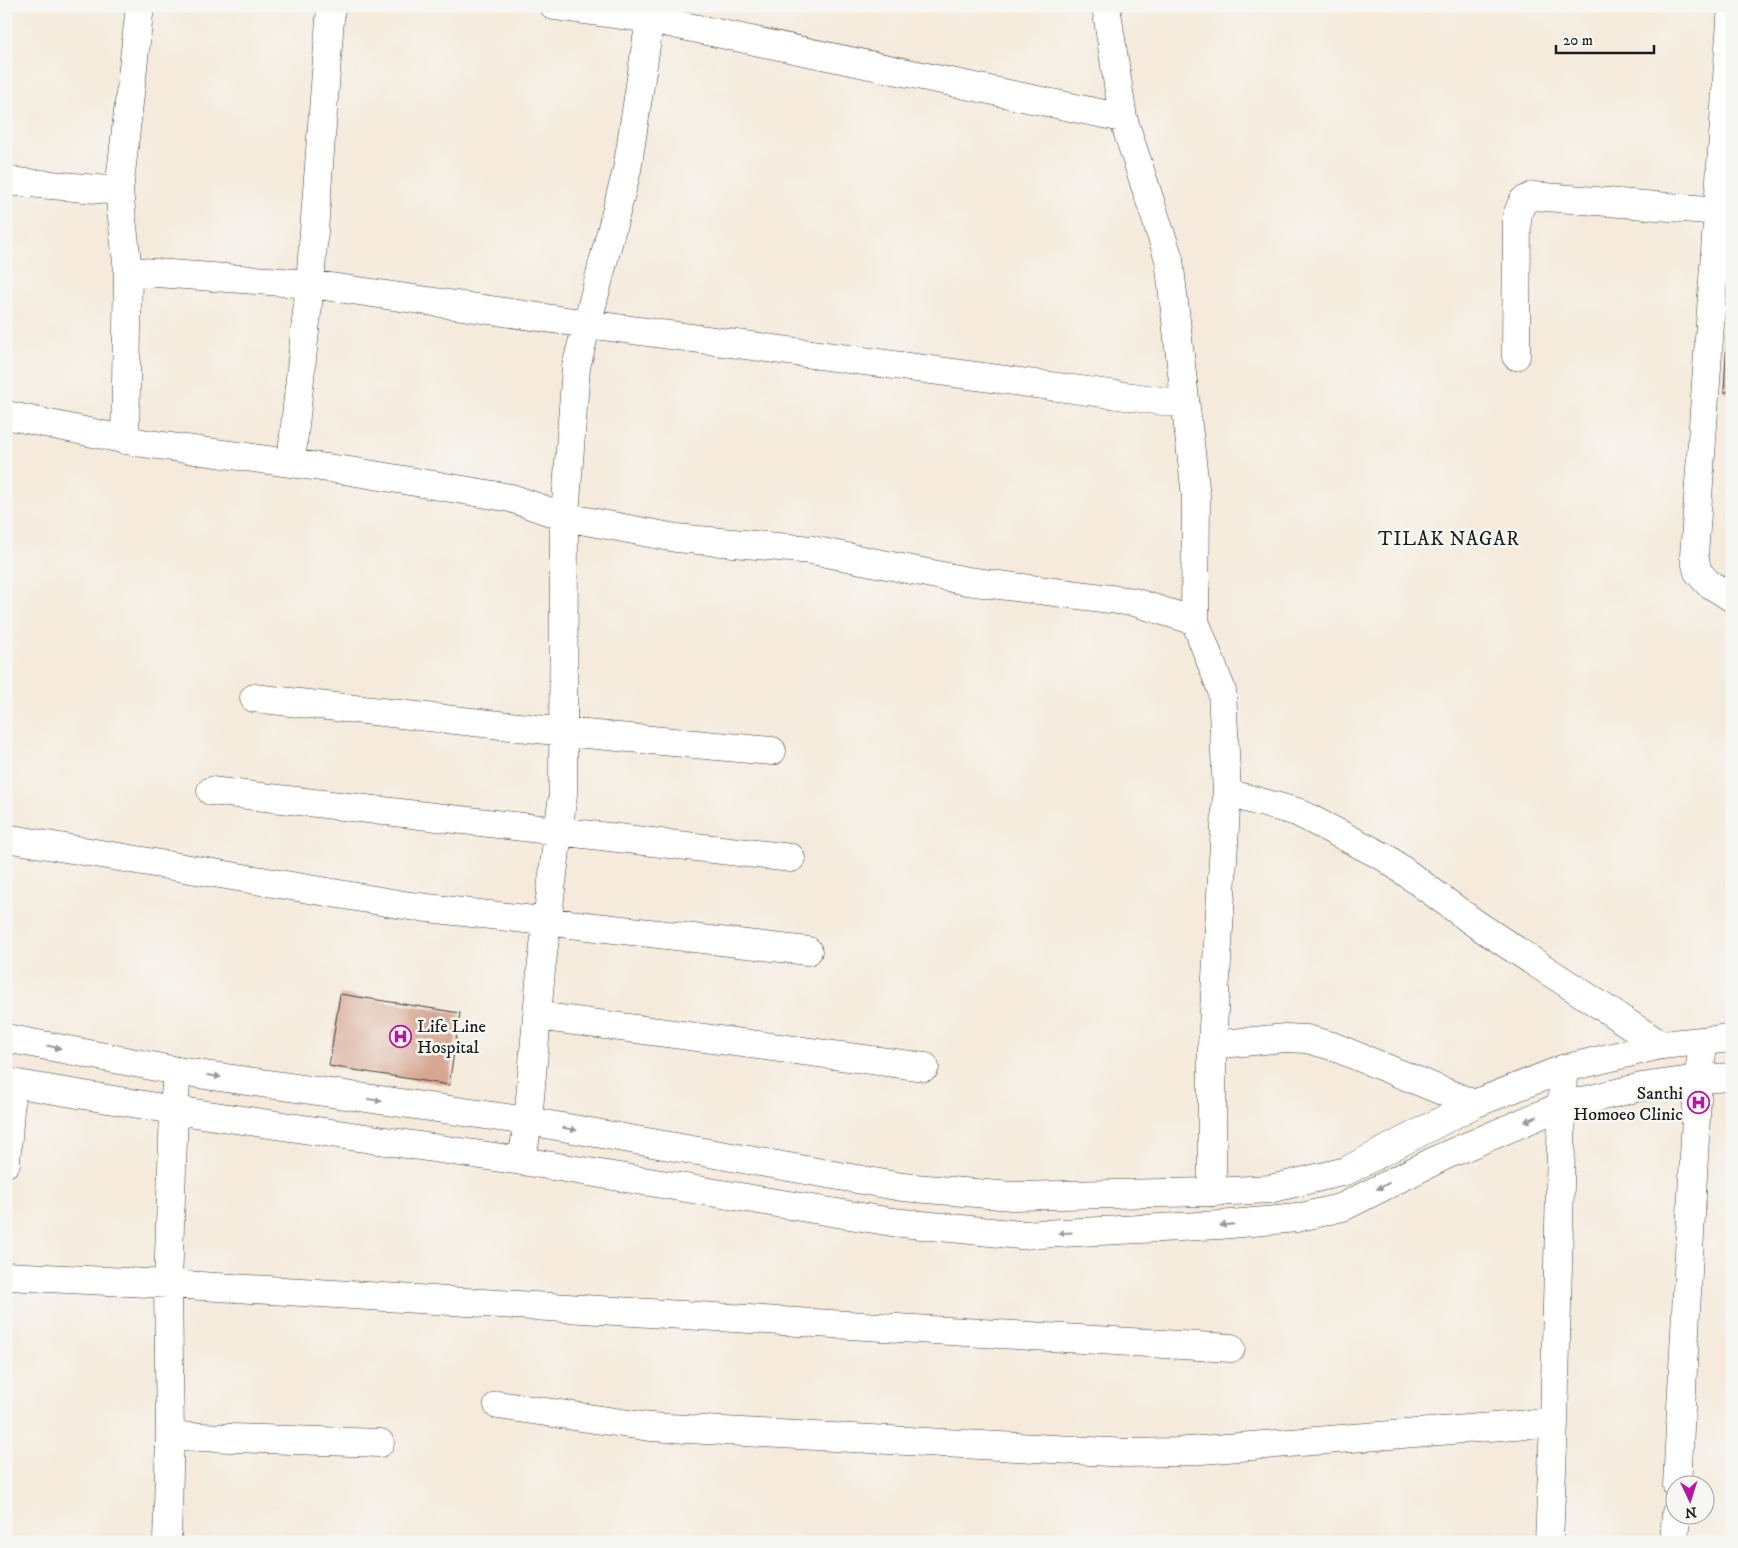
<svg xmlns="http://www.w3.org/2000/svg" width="1738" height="1548" viewBox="0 0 1738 1548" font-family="'IM FELL DW Pica',serif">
<rect width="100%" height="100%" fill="#f6f6f2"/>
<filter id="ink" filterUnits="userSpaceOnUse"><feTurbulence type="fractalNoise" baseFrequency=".02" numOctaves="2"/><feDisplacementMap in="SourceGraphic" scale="10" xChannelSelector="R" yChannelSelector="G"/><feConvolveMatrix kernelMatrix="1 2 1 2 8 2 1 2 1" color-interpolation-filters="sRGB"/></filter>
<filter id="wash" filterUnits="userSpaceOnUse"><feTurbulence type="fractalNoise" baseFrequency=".0096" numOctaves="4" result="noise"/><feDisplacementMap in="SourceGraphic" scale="20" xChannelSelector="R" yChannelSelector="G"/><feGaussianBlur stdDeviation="1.12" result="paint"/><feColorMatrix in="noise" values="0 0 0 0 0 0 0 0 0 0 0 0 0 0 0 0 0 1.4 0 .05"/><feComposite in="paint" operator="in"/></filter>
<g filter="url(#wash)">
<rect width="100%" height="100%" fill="#f5eadb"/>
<g id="blocks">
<!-- building -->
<path fill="#d7a691" d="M1730,279h2v113h-8z
M340,994l120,19 -11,72 -120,-19z"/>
</g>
</g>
<g filter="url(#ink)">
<use href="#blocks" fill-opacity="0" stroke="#3d3b39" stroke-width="1"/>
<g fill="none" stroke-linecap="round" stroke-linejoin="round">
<defs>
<path id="street" d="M554,6l96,13 473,99
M1106,6l17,112 46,141 27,237 -1,125 27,70 5,102 70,19 89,46 90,66 185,121
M1732,6l-38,550 4,16 10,11 24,15
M6,181l113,10
M128,271l182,13 277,40 598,80
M1516,356l1,-141 6,-14 10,-5 199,16
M6,415l136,28 208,28 161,27 54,19 111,21 136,12 155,31 167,21 61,19
M125,440l3,-169 -9,-80 21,-185
M291,463l19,-179 21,-278
M254,698l310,34 208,19
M211,791l580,67
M6,838l404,68 398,45
M537,1016l388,51
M1212,1045l73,-7 22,1 25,7 142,58
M522,1161l6,-40 13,-151 22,-176 1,-264 12,-163 51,-197 25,-164
M6,1163l6,-80
M1212,1192v-147l15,-252
M6,1276l162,8 1063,64
M498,1405l152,22 477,26 49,-1 378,-30
M170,1436l210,7
M1677,1486l21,-407 6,-38
M167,1542l3,-106 -2,-152 6,-174 3,-39
M1549,1542l5,-120 9,-353
M1674,1542l2,-29"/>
<path id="secondary" d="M6,1038l171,33 351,50 374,66 110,9 200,-4 58,-3 76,-18 128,-67 89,-35 98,-24 71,-7
M6,1082l168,28 348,51 370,61 128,13 200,-10 77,-7 46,-11 99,-50 119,-51 80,-19 57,-8 34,-2"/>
</defs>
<!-- street casing -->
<use href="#street" stroke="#3d3b39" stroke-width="29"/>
<!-- secondary casing -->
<use href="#secondary" stroke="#3d3b39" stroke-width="29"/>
<!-- street -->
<use href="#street" stroke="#fff" stroke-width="28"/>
<!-- secondary -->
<use href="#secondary" stroke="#fff" stroke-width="28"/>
</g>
<!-- one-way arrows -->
<defs><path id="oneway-solid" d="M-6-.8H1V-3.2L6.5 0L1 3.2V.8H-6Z" transform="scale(1.25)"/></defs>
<g fill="#999">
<use href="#oneway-solid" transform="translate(54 1047) rotate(11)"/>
<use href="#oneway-solid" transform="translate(214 1076) rotate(8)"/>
<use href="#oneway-solid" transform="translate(375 1100) rotate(8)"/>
<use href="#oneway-solid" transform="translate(1531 1119) rotate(157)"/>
<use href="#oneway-solid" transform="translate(570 1129) rotate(10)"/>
<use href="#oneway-solid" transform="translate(1383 1186) rotate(153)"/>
<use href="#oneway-solid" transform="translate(1227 1225) rotate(175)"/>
<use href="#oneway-solid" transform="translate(1065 1233) rotate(177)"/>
</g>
</g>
<!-- icons -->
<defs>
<symbol id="hospital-ring" viewBox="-11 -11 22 22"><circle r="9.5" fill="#f6f6f2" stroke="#b5179e" stroke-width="1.5"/><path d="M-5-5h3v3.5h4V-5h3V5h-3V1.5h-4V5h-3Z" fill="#b5179e"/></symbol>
</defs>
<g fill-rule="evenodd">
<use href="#hospital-ring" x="388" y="1024" width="25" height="25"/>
<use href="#hospital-ring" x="1686" y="1090" width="25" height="25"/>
</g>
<g text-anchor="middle" stroke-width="5" stroke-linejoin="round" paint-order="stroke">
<!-- poi labels -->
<g font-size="18" fill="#1c1c1c" stroke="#f6f6f2" text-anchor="start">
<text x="417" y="1032">Life Line<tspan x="417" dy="21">Hospital</tspan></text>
<text x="1683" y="1099" text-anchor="end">Santhi<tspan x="1683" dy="21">Homoeo Clinic</tspan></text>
</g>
<!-- neighbourhood labels -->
<g font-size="19" letter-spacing="1" fill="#1c1c1c" stroke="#f6f6f2">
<text x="1449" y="545">TILAK NAGAR</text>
</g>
</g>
<!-- margin -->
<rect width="1738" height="1548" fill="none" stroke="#f6f6f2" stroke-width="25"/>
<!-- north arrow -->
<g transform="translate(1690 1500) rotate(176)"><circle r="24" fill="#f6f6f2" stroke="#9f9f9c"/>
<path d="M0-4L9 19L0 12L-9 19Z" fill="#b5179e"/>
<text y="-8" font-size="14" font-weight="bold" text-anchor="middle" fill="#1c1c1c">N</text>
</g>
<!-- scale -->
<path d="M1556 45v8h98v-8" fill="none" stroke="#1c1c1c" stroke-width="2.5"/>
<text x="1563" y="45" font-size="15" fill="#1c1c1c" stroke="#f6f6f2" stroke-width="4" paint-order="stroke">20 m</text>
</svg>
